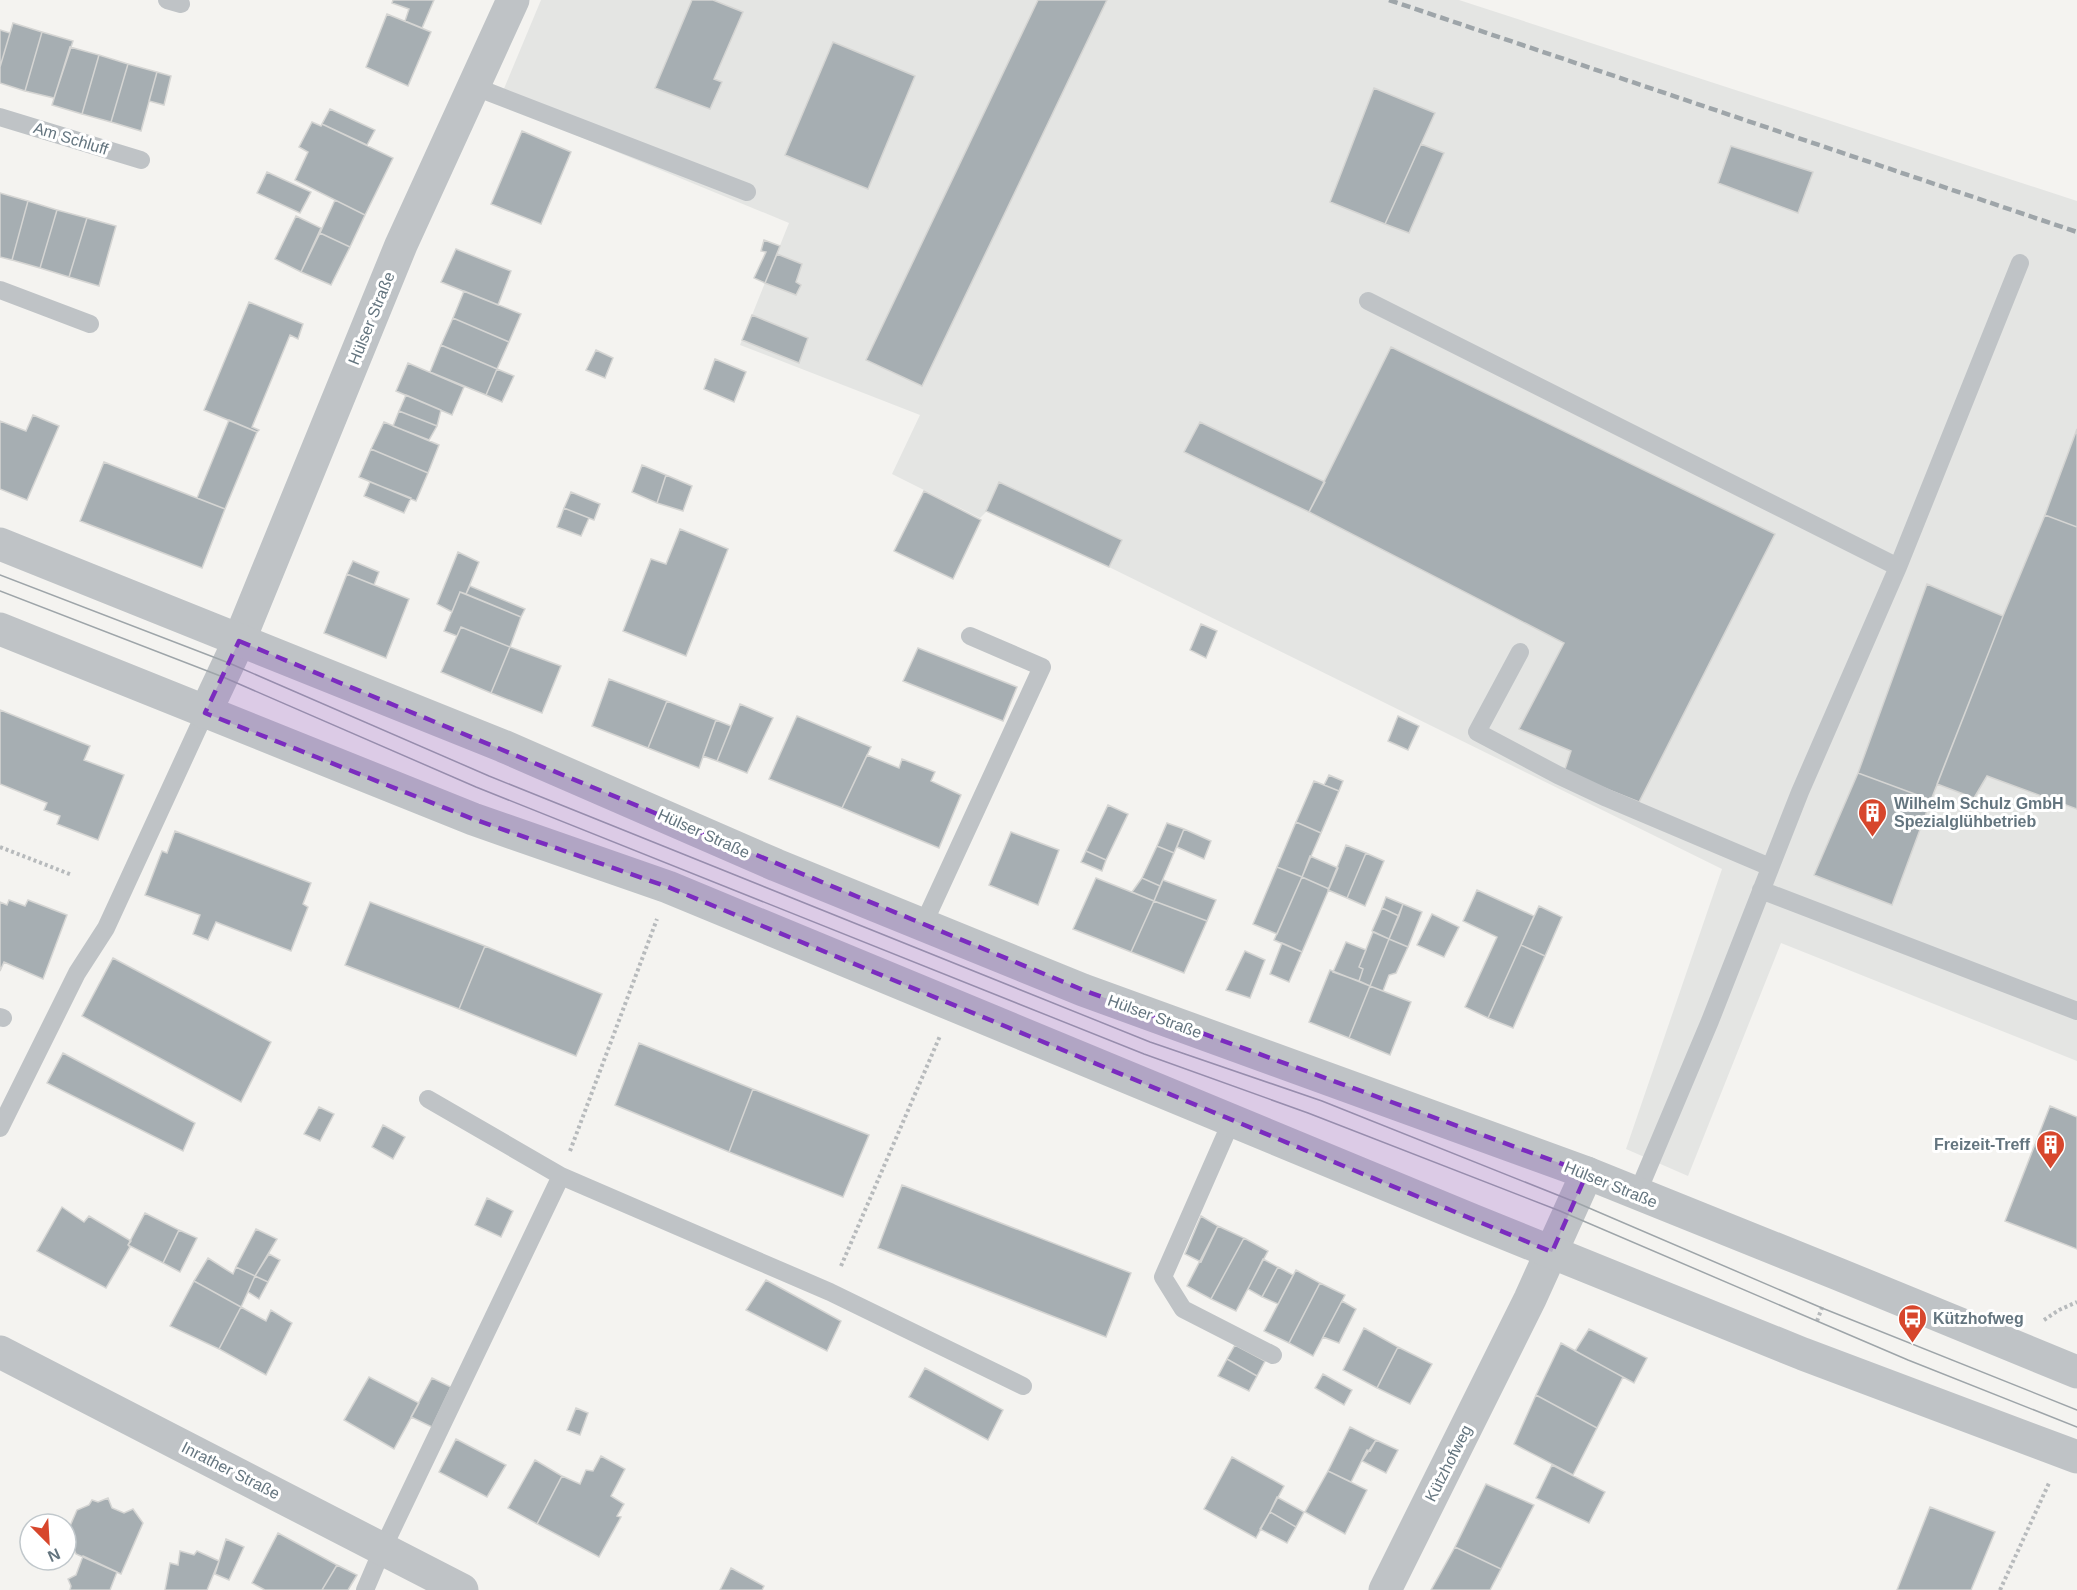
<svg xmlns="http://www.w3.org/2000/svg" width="2077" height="1590" viewBox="0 0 2077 1590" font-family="Helvetica,sans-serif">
<rect width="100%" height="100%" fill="#f4f3f0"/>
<!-- built -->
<path fill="#e4e5e3" d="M541,0h918l618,201v860l-296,-118 -93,233 -62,-27 96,-280 -613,-302 -122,-56 -7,7 -88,-44 28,-59 -180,-70 49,-122 -291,-120z"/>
<!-- building -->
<path fill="#a6aeb2" stroke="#d5d5d3" stroke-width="1.5" d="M393,0h41l-12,28 -17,-7 4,-12 -17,-6z
M692,0h21l30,12 -29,67 8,3 -12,27 -55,-21z
M1038,0h69l-185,386 -56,-26z
M387,14l44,18 -23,54 -42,-19z
M13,23l29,9 -17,59 -25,-8v-16z
M0,30l10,3 -10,34z
M42,32l31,9 -19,57 -29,-7z
M833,42l82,34 -47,113 -83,-34z
M70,47l29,8 -17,59 -30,-9z
M99,55l29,9 -17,58 -29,-8z
M128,64l29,8 -16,59 -30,-9z
M157,72l14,4 -7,29 -15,-4z
M1374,88l61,25 -50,111 -55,-22z
M330,109l45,21 -8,15 -45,-21z
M312,122l9,4 1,-2 71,34 -28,57 -70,-35 13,-28 -9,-5z
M522,131l49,21 -30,72 -50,-20z
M1421,144l23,9 -35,80 -24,-9z
M1731,146l82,26 -15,41 -80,-30z
M267,172l44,20 -11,21 -43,-20z
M0,193l28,8 -16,59 -12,-3z
M335,200l30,15 -15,32 -30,-14z
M28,201l29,9 -17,58 -28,-8z
M57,210l30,8 -18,59 -29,-9z
M296,216l25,12 -20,44 -26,-13z
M87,218l29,8 -17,60 -30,-9z
M320,233l30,14 -19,38 -30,-13z
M764,240l16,6 -15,37 -11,-5 12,-26 -5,-1z
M456,249l55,22 -13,34 -57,-23z
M777,254l25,10 -6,18 5,3 -5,10 -31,-12z
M464,291l57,23 -12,28 -56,-24z
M249,302l54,22 -5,15 -8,-4 -38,92 7,3 -2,2 -53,-22z
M752,315l56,23 -9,25 -57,-23z
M453,318l56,24 -12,27 -56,-24z
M441,345l56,24 -11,26 -56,-23z
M1391,347l384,187 -136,268 -75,-30 7,-21 -52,-22 45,-86 -255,-131z
M596,350l17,8 -8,20 -19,-8z
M715,359l31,13 -12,30 -30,-13z
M408,363l56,24 -12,28 -56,-24z
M497,369l17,7 -12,26 -16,-7z
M406,395l35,15 -4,16 -38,-15z
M399,411l38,15 -8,14 -36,-14z
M33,415l26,11 -32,74 -27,-11v-68l26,10z
M229,420l28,12 -32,77 -28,-11z
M384,422l55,23 -11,28 -57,-24z
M1200,422l125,60 -16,30 -125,-60z
M2077,429v98l-32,-12z
M371,449l57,24 -12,28 -57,-24z
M104,462l121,47 -23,59 -122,-47z
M642,465l24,10 -9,28 -25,-11z
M666,475l26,11 -9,25 -26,-8z
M370,482l41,16 -7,15 -40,-17z
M999,482l123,58 -13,27 -123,-56z
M924,491l57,29 -28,59 -59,-28z
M571,492l29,12 -6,16 -30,-12z
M564,508l25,10 -8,18 -24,-9z
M2045,515l32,12v282l-90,-33 -13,22 -37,-14 66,-168z
M680,529l48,20 -42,107 -63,-25 28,-72 15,5z
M458,552l21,10 -13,32 -6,-2 -8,20 -15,-8z
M353,561l26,11 -5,13 -27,-11z
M347,574l62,25 -23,59 -62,-25z
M1927,584l76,32 -72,184 -73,-27z
M470,586l55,23 -4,8 -55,-23z
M460,592l61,25 -11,30 -49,-20 -4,9 -13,-5z
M1201,624l16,7 -11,27 -16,-8z
M461,627l49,20 -19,46 -50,-21z
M510,647l51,19 -19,47 -51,-20z
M918,648l99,39 -14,34 -100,-40z
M609,679l58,22 -19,47 -56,-22z
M667,701l49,19 -17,48 -51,-20z
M740,704l33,14 -26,55 -30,-12z
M0,710l90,36 -6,14 40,15 -26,65 -41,-16 3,-8 -16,-6 3,-7 -47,-19z
M797,716l74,31 -29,61 -73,-29z
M1398,716l21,10 -11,24 -20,-9z
M716,720l15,6 -14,35 -14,-5z
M867,755l32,13 3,-9 33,13 -4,9 30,14 -22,53 -97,-40z
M1858,773l73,27 -39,105 -78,-30z
M1329,775l14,6 -4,10 -15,-6z
M1314,781l25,10 -18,42 -25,-11z
M1108,805l20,9 -22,46 -20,-9z
M1296,822l25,11 -19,44 -25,-10z
M1167,823l17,6 -10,24 -17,-7z
M1184,829l27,12 -7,18 -27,-12z
M175,831l136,52 -8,21 5,3 -17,44 -75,-29 -8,18 -15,-6 7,-19 -55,-20 17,-44 5,2z
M1011,832l48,18 -21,55 -49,-20z
M1346,845l20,8 -19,45 -19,-8z
M1157,846l17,7 -14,33 -18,-8z
M1086,851l20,9 -4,11 -21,-9z
M1366,853l18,8 -19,45 -18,-8z
M1310,856l28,12 -9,21 -27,-12z
M1277,867l25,10 -25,57 -24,-10z
M1302,877l27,12 -27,63 -28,-12z
M1096,878l58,23 -23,51 -58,-23z
M1142,878l18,8 -6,15 -22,-9z
M1163,880l53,20 -9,21 -53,-20z
M1477,890l57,26 -46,102 -23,-11 32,-70 -34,-16z
M1386,897l17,7 -4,12 -17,-8z
M9,900l16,6 3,-6 39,15 -24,64 -39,-17 -4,9v-69l7,3z
M1154,901l53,20 -23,52 -53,-21z
M370,902l115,44 -26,63 -114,-44z
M1403,904l19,8 -14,35 -19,-8z
M1539,906l23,11 -17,39 -24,-11z
M1382,908l17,8 -10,23 -17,-8z
M1432,914l27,13 -15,30 -27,-12z
M1373,932l16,7 -19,47 -11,-5 4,-12 -4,-2z
M1389,939l19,8 -12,26 -7,2 -6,16 -13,-5z
M1346,942l20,8 -7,17 4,2 -4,12 -26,-9z
M1282,943l20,9 -13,30 -19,-8z
M1521,945l24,11 -32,72 -25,-10z
M485,946l117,48 -26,62 -117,-47z
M1245,951l20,9 -15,38 -24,-8z
M113,958l158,84 -30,60 -159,-86z
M1330,970l40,16 -21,52 -40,-16z
M1370,986l41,16 -21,53 -41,-17z
M639,1043l114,46 -24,63 -114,-47z
M63,1053l132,70 -12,28 -136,-68z
M753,1089l116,46 -26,62 -114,-45z
M2050,1106l27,11v132l-72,-28z
M319,1107l15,7 -14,27 -16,-7z
M383,1125l22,12 -12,22 -21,-12z
M902,1185l229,88 -25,64 -228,-89z
M487,1198l26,13 -12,26 -26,-12z
M62,1207l22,15 5,-6 42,25 -3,4 2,2 -24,41 -69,-37z
M145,1213l34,17 -16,33 -35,-18z
M1201,1216l17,10 -17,36 -16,-8z
M1218,1226l26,12 -33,61 -24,-13z
M256,1229l21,10 -22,37 -19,-9z
M179,1230l18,8 -17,34 -17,-9z
M1244,1238l24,13 -32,60 -25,-12z
M269,1254l11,6 -12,22 -13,-6z
M208,1258l25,16 3,-7 19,9 -14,31 -47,-26z
M1263,1259l15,8 -16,30 -14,-8z
M1278,1267l15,8 -15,29 -16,-7z
M1296,1270l24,13 -31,60 -25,-12z
M255,1276l13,6 -9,17 -11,-7z
M766,1280l75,41 -14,30 -81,-41z
M194,1281l47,26 -22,42 -49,-23z
M1320,1283l25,12 -32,61 -24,-13z
M1342,1301l14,8 -17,34 -16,-6z
M241,1307l25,14 5,-11 21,13 -26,52 -47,-26z
M1364,1328l34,19 -21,41 -34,-18z
M1589,1329l58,29 -13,25 -59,-32z
M1561,1343l62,34 -26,51 -61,-33z
M1235,1345l30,16 -8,15 -30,-17z
M1398,1347l34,17 -22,40 -33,-16z
M1227,1359l30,17 -8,15 -31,-15z
M925,1368l78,42 -15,30 -79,-43z
M1323,1374l29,16 -8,15 -29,-17z
M369,1377l50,26 -25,46 -50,-29z
M432,1378l19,9 -19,40 -21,-10z
M1536,1395l61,33 -24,47 -59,-31z
M576,1408l12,5 -8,22 -13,-5z
M1350,1427l26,13 -6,11 -3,-1 -16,32 -23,-11z
M456,1439l50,26 -19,32 -48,-25z
M1376,1440l22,10 -12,23 -24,-12z
M601,1456l24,13 -14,27 13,8 -7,12 4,1 -22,40 -62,-33 25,-48 18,8 6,-14 7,1z
M1232,1457l52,29 -28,52 -52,-29z
M535,1460l27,16 -25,48 -29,-16z
M1552,1465l53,27 -16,31 -53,-25z
M1328,1471l39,19 -22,44 -40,-22z
M1486,1484l48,21 -33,64 -46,-22z
M1277,1497l27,15 -8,15 -26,-15z
M108,1498l4,10 12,5 9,-4 10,14 -22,51 -45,-20 -9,-21 10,-23 12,-5 3,-5 6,2z
M1930,1507l65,25 -24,58h-74z
M1270,1512l26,15 -9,16 -27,-14z
M278,1533l59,32 -15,25h-57l-13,-7z
M226,1539l18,8 -15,33 -14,-6z
M1455,1547l46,22 -11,21h-59z
M180,1551l14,4 3,-4 22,10 -12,29h-42l5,-27 8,2z
M83,1556l34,16 -7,18h-40l1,-4 -3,-7 8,-4z
M337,1565l20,10 -9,15h-26z
M731,1568l33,18 -2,4h-42z"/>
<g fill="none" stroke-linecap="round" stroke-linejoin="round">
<!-- path -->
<path stroke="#b7babc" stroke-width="4" stroke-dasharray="3 3" stroke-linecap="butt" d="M0,847l72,28
M570,1151l87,-232
M841,1266l99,-230
M2044,1320l15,-10 18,-8
M1817,1321l6,-16
M2000,1590l49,-107"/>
<!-- service -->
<path stroke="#bfc3c6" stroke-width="18" d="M167,0l14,4
M473,86l274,106
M0,117l141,43
M0,290l90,34
M1368,301l530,266
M1520,652l-43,80 81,43 49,23 163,69
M1761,890l316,121
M923,925l119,-258 -72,-31
M0,1017l3,1
M428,1099l133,77
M1232,1120l-69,157 20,32 90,46
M0,1128l77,-155 29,-45 99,-215
M1637,1194l73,-173 90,-229 98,-225 122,-304
M365,1590l18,-42 178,-372 269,116 193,94"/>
<!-- minor -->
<path stroke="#bfc3c6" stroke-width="33" d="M205,713l34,-72 162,-396 112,-245
M0,1352l462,238
M1385,1590l145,-291 57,-126"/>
<!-- tertiary -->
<path stroke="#bfc3c6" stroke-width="33" d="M0,544l503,202 273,119 307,125 504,183 251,101 239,98
M0,629l473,190 195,68 804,333 331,134 274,103"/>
<!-- tram -->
<path stroke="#9ea5a9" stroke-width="1.5" d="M0,575l229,88 260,113 661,266 172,59 253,101 247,106 255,102
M0,591l223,86 253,110 668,267 164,59 252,98 348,149 169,67"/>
<!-- rail -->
<path stroke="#9ea5a9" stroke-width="4.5" stroke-dasharray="9 4.5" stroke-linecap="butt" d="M1389,0l688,232"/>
</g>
<!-- marked area -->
<path fill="#7b2cbf" fill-opacity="0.2" stroke="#7b2cbf" stroke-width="4.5" stroke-dasharray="12 8" stroke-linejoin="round" d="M239,641l844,349 504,183 -35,79 -884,-365 -195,-68 -268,-106z"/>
<!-- icons -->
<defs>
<symbol id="building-pin" viewBox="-11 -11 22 30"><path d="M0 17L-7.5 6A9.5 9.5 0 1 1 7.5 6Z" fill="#d7462c" stroke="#fff"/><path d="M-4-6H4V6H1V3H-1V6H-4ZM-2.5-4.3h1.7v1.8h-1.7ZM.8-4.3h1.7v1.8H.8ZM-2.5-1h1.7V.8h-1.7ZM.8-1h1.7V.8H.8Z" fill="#fff"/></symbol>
<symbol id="bus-pin" viewBox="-11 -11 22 30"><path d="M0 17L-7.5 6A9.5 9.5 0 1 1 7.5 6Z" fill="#d7462c" stroke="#fff"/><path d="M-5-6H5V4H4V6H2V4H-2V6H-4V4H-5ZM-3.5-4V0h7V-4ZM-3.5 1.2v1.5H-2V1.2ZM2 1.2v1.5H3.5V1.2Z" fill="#fff"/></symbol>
</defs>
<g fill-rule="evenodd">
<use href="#building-pin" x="1856" y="796" width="33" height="45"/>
<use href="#building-pin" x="2034" y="1128" width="33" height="45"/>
<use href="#bus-pin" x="1896" y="1302" width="33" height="45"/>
</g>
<g text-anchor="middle" stroke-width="6" stroke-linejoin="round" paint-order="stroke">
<!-- street labels -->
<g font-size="16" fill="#64757f" stroke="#fff">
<text transform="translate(71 138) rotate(17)" y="6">Am Schluff</text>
<text transform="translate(371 318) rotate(-68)" y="6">Hülser Straße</text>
<text transform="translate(704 833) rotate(24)" y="6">Hülser Straße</text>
<text transform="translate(1155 1016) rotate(20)" y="6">Hülser Straße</text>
<text transform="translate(1611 1184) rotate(22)" y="6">Hülser Straße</text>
<text transform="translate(1448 1463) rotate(-63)" y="6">Kützhofweg</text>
<text transform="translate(231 1470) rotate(27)" y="6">Inrather Straße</text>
</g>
<!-- poi labels -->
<g font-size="16" font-weight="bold" fill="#64757f" stroke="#fff" text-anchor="start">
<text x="1894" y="809">Wilhelm Schulz GmbH<tspan x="1894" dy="18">Spezialglühbetrieb</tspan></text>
<text x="2030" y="1150" text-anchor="end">Freizeit-Treff</text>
<text x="1933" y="1324">Kützhofweg</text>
</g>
</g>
<!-- north arrow -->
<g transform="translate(48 1542) rotate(156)"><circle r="28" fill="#ffffff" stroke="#c1c8cc" stroke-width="1.5"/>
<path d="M0-4.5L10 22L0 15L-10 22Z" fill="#d7462c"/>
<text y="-9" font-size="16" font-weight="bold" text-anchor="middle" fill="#64757f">N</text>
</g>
</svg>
